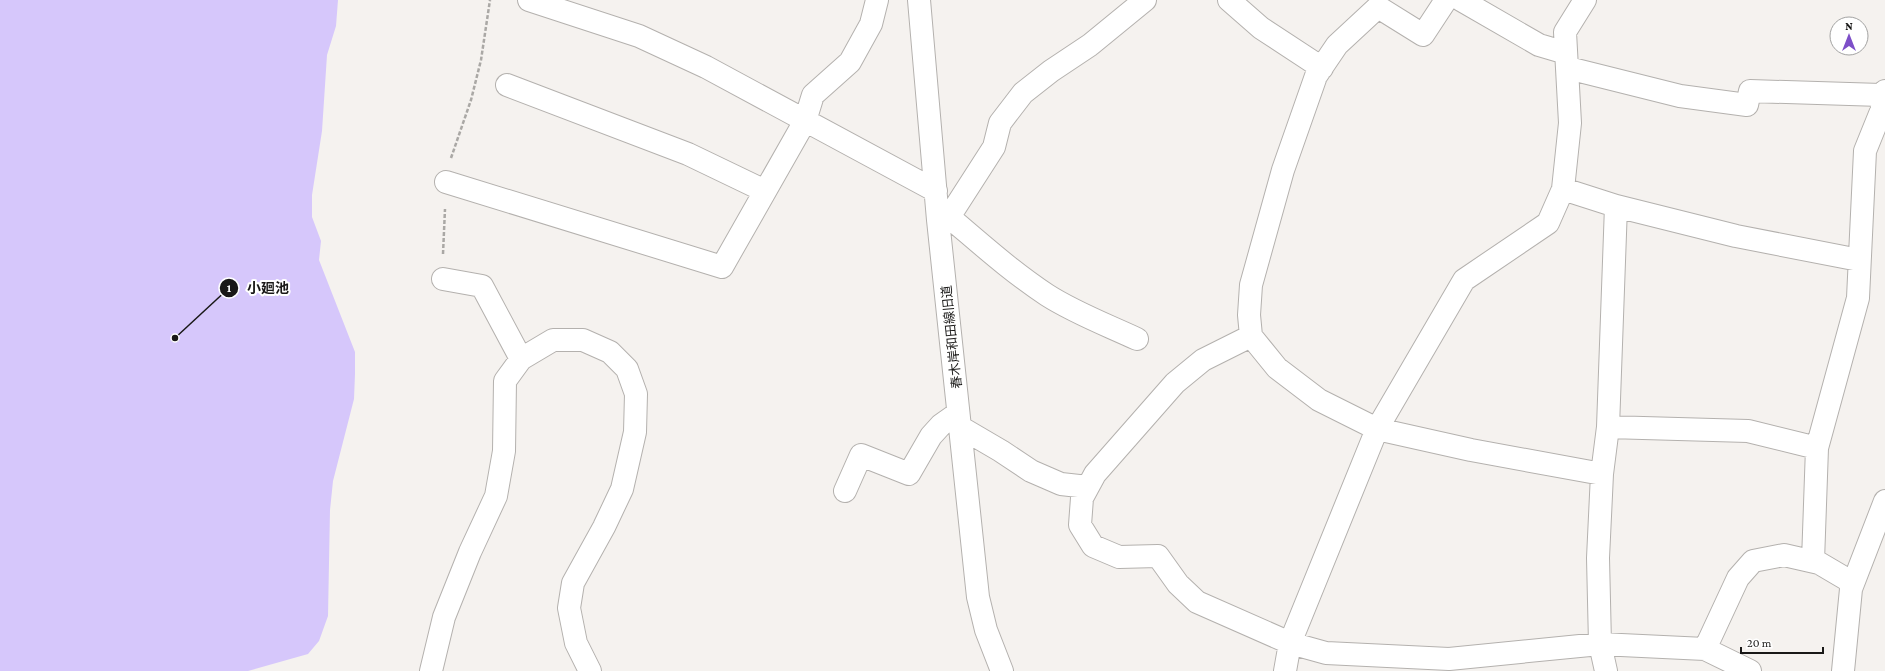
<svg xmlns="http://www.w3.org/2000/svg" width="1885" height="671" viewBox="0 0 1885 671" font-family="'Crimson Pro','Noto Sans JP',serif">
<rect width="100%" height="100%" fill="#f5f2ef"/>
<!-- water -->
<path fill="#d6c7fb" d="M0,0h338l-2,26 -9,29 -5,76 -10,64v22l9,24 -2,19 36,92v22l-1,25 -21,82 -3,29 -2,106 -9,25 -11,13 -60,17h-248z"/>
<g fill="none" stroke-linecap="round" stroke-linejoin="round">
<defs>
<path id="minor" d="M529,0l110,36 67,31 230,124
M919,0l19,220 40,377 8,33 16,41
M1229,0l32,28 61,40
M1446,0l-23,35 -45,-28 -41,38 -21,31 -33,94 -32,115 -2,30 2,21 26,32 42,32 58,29 94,21 131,24
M1461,0l78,45 27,8
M1585,0l-20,32 5,91 -7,66 53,17 -8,221 -6,47 -4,84 2,86 6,27
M1568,68l112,28 67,9 3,-14 131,4 4,-4
M507,85l181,69 77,37
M446,182l276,85 83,-146 8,-26 37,-33 21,-38 6,-24
M1616,206l120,30 123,24
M949,217c32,27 63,55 98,78 28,18 60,30 90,44
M938,220l11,-3 45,-70 6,-24 23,-30 28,-22 39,-26 55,-45
M443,279l39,7 39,73
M1251,336l-48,24 -28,23 -80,91 -13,24 -2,27 13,21 26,11 39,-1 20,28 19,18 93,41 36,10 123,6 151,-15 105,5 45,22
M960,427l41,24 30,20 30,13 27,3
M1608,427l140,4 69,17
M845,491l16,-36 48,19 22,-38 10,-11 17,-12
M1813,561l4,-113 41,-150 7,-147 17,-42 -1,-14
M1705,649l33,-71 15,-17 31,-6 35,8 34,20
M431,671l13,-54 26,-65 26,-56 8,-45 1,-70 16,-22 32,-19h30l27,12 17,17 9,25 -1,38 -13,57 -18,38 -31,56 -4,25 7,35 14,28
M1285,671l5,-28 87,-214 87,-149 84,-57 15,-34
M1843,671l8,-82 34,-88"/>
</defs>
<!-- minor casing -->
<use href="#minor" stroke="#b4b1ae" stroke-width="24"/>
<!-- path -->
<path stroke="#aaa8a5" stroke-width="2.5" stroke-dasharray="4 2" stroke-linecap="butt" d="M451,158l20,-58 10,-40 9,-60
M443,254l2,-45"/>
<!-- minor -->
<use href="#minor" stroke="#fff" stroke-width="22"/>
</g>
<g text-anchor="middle" stroke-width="4" stroke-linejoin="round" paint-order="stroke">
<!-- street labels -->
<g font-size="13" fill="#191817" stroke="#fff">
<text transform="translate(951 337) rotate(-96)" y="5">春木岸和田線旧道</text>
</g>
</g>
<!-- callouts -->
<path fill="none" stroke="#191817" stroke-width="1.5" d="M175 338L229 288"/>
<g fill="#191817" stroke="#fff" stroke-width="1.5">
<circle cx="175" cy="338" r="4"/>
<circle cx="229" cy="288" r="10"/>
</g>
<g font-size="12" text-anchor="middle" font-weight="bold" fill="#fff">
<text x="229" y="292">1</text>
</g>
<g font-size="14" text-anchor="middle" font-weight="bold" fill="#191817" stroke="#fff" stroke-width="4" stroke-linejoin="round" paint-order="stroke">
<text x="268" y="293">小廻池</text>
</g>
<!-- north arrow -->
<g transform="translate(1849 36)"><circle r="19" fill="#ffffff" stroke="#a3a3a2"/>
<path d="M0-3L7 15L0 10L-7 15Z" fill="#7d4fc8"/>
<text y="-6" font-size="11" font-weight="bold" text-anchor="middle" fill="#191817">N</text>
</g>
<!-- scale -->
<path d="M1741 647v6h82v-6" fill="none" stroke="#191817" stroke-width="2"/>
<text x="1747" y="647" font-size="12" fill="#191817" stroke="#ffffff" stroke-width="3" paint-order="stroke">20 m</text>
</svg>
